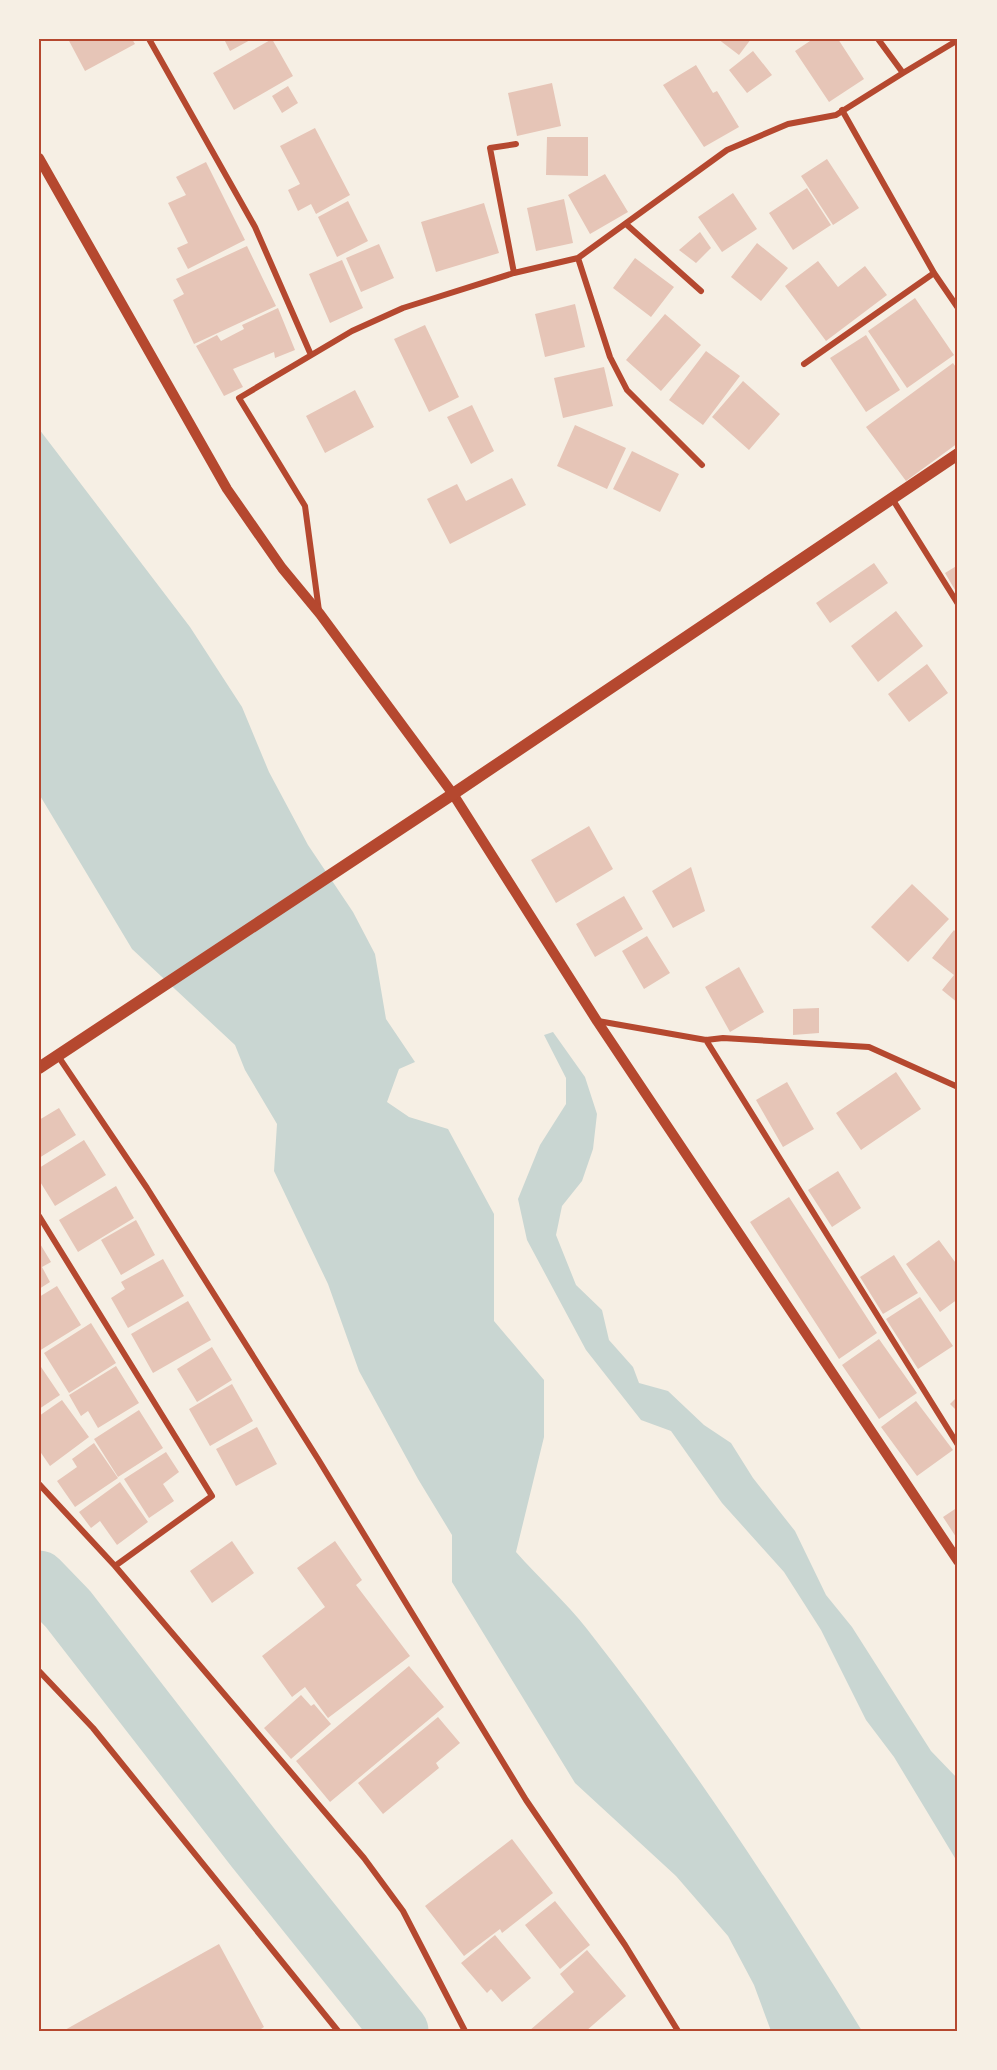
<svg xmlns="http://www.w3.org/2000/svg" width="997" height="2070" viewBox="0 0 997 2070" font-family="Ubuntu,sans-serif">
<rect width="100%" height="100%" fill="#f6efe4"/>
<!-- water -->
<path fill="#c9d6d2" d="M39,429l151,198 52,80 27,65 39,73 45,67 22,42 11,65 29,43 -16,7 -12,33 22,15 39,12 46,85v107l50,59v57l-28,115c23,26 50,50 71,77 100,127 190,264 275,402h-91l-17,-46 -26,-49 -52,-60 -101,-93 -123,-201v-47l-34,-56 -59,-108 -31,-87 -54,-113 3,-47 -32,-54 -10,-25 -103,-96 -93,-155z
M553,1032l32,45 12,37 -4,35 -11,32 -20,25 -6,29 20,50 26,25 7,30 24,27 6,16 29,8 36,34 27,18 22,35 42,53 31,64 26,32 79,124 27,28v84l-64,-106 -28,-37 -45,-90 -37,-58 -62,-69 -51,-72 -30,-11 -55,-70 -59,-110 -9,-41 22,-54 26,-41v-26l-22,-43z"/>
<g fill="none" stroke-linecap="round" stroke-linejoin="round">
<!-- river -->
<path stroke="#c9d6d2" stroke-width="57" d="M39,1579l29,30 186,240 146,182"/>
</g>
<!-- building -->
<path fill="#e6c5b7" d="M68,39h64l3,5 -50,27z
M224,39h28l-22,12z
M272,39l21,37 -59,34 -21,-37z
M718,39h33l-12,16z
M813,39h25l26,40 -35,23 -34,-51z
M753,51l19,24 -25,18 -18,-23z
M696,65l17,28 4,-2 22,36 -35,20 -41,-62z
M552,83l9,43 -44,10 -9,-43z
M288,86l10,17 -16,10 -10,-17z
M315,128l35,67 -34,19 -5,-10 -13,7 -10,-21 12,-6 -20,-38z
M547,137h41v39l-42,-1z
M827,159l32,49 -26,17 -32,-49z
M206,162l39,78 -57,29 -11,-21 11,-5 -20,-40 18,-8 -10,-18z
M605,174l23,38 -38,22 -22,-39z
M807,188l24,37 -38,25 -24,-37z
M733,193l24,36 -35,23 -24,-35z
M564,199l9,44 -37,8 -9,-43z
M348,201l20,40 -31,16 -19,-40z
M484,203l15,50 -63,19 -15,-50z
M700,232l11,16 -15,15 -17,-13z
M757,243l31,25 -27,33 -30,-24z
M379,244l15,34 -33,14 -15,-34z
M247,246l29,60 -82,38 -21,-44 11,-6 -8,-15z
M635,258l39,29 -23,30 -38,-29z
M342,260l21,48 -33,15 -21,-49z
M818,261l20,26 27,-21 22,29 -61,46 -41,-55z
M915,298l39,57 -47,33 -39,-57z
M575,304l10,43 -40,10 -10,-43z
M278,308l17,42 -20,8 -1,-6 -41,17 10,18 -19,9 -28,-50 21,-11 4,6 23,-12 -2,-4z
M665,314l36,31 -40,46 -35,-31z
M425,325l34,72 -30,15 -35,-73z
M866,335l34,55 -34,22 -36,-54z
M706,351l34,25 -37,49 -34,-25z
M953,363l5,7v73l-52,38 -40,-54z
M604,367l9,39 -50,12 -9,-40z
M743,381l37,33 -31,36 -37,-33z
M355,390l19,37 -49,26 -19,-37z
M472,405l22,46 -23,13 -24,-47z
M575,425l51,23 -19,41 -50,-23z
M632,451l47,23 -19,38 -47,-23z
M512,478l14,27 -76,39 -23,-45 30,-15 9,17z
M874,563l14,20 -58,40 -14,-20z
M958,565v30l-13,-22z
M896,611l27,35 -45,36 -27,-36z
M927,664l21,29 -39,29 -21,-28z
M589,826l24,43 -57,34 -25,-43z
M691,867l14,44 -32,17 -21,-37z
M912,884l37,35 -41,43 -37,-35z
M624,896l19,33 -48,28 -19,-33z
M954,930l4,4v69l-16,-13 12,-15 -22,-17z
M647,936l23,37 -26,16 -22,-38z
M739,967l25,45 -34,20 -25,-45z
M819,1008v25l-26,2v-26z
M896,1072l25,37 -60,41 -25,-37z
M787,1082l27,47 -31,18 -27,-47z
M59,1108l17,27 -37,23v-38z
M84,1140l22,35 -51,31 -16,-26v-12z
M838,1171l23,37 -29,19 -24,-37z
M116,1186l18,32 -56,34 -19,-32z
M789,1197l88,136 -38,26 -89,-137z
M136,1220l19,35 -34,20 -20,-35z
M939,1240l19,26v33l-18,13 -34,-48z
M39,1242l12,20 -9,5 8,15 -11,7z
M894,1255l24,38 -35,21 -23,-37z
M163,1259l21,37 -56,32 -17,-30 14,-9 -4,-7z
M57,1286l24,39 -42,26v-54z
M920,1297l33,49 -35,23 -32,-50z
M188,1301l23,39 -58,33 -22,-39z
M91,1323l25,40 -47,30 -25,-40z
M879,1339l38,54 -38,26 -37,-54z
M212,1347l20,33 -35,22 -20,-33z
M39,1364l21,31 -21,14z
M116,1366l23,37 -41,25 -10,-17 -7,5 -12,-21z
M232,1384l21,37 -43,25 -21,-37z
M958,1396v16l-8,-8z
M62,1400l27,37 -39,29 -11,-16v-34z
M916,1401l37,49 -36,26 -36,-49z
M139,1410l24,38 -45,29 -24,-38z
M257,1427l20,37 -41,22 -20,-37z
M94,1443l24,35 -43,29 -18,-26 20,-14 -5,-8z
M166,1452l13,20 -16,12 11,17 -25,17 -25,-39z
M120,1482l28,40 -31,23 -17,-24 -9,7 -12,-16z
M958,1507v33l-15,-23z
M232,1541l22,32 -42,30 -22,-32z
M335,1541l27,39 -6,5 54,71 -82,62 -23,-31 -13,10 -30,-41 63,-49 -28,-39z
M409,1666l35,41 -114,95 -34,-41z
M301,1695l10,11 3,-2 17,20 -40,35 -27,-31z
M438,1717l22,26 -24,20 3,5 -56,46 -25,-31z
M512,1839l41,54 -51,40 -2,-4 -36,27 -39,-50z
M555,1901l35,44 -30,24 -35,-44z
M495,1935l36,43 -29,24 -11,-13 -4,4 -26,-30z
M219,1944l45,83 -6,4h-195z
M587,1950l39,46 -40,35h-57l45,-39 -14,-18z"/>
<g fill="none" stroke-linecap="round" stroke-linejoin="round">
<!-- minor -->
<path stroke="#b5482f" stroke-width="6" d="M149,39l106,188 56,128
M878,39l25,34 55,-33
M842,110l92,163 24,35
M626,224l75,67
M578,258l32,99 17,33 75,75
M514,273l-24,-125 26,-4
M804,364l130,-91
M893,500l65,104
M319,611l-14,-105 -66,-108 113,-67 51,-23 111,-35 64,-15 149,-108 61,-26 48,-9 67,-42
M598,1021l108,19 17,-2 146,9 89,40
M706,1040l252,405
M58,1056l89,132 171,271 208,341 99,145 53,86
M39,1216l173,280 -97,70 -76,-82
M115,1566l249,292 39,53 62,120
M39,1671l54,57 245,303"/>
<!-- tertiary -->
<path stroke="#b5482f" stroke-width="10" d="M39,158l188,331 55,79 38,46 133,180 144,227 361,540"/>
<!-- secondary -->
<path stroke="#b5482f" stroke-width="12" d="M39,1068l414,-274 505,-340"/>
</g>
<!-- border -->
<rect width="997" height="2070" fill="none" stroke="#f6efe4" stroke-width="81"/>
<rect x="40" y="40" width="916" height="1990" fill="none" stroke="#b5482f" stroke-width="2"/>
</svg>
